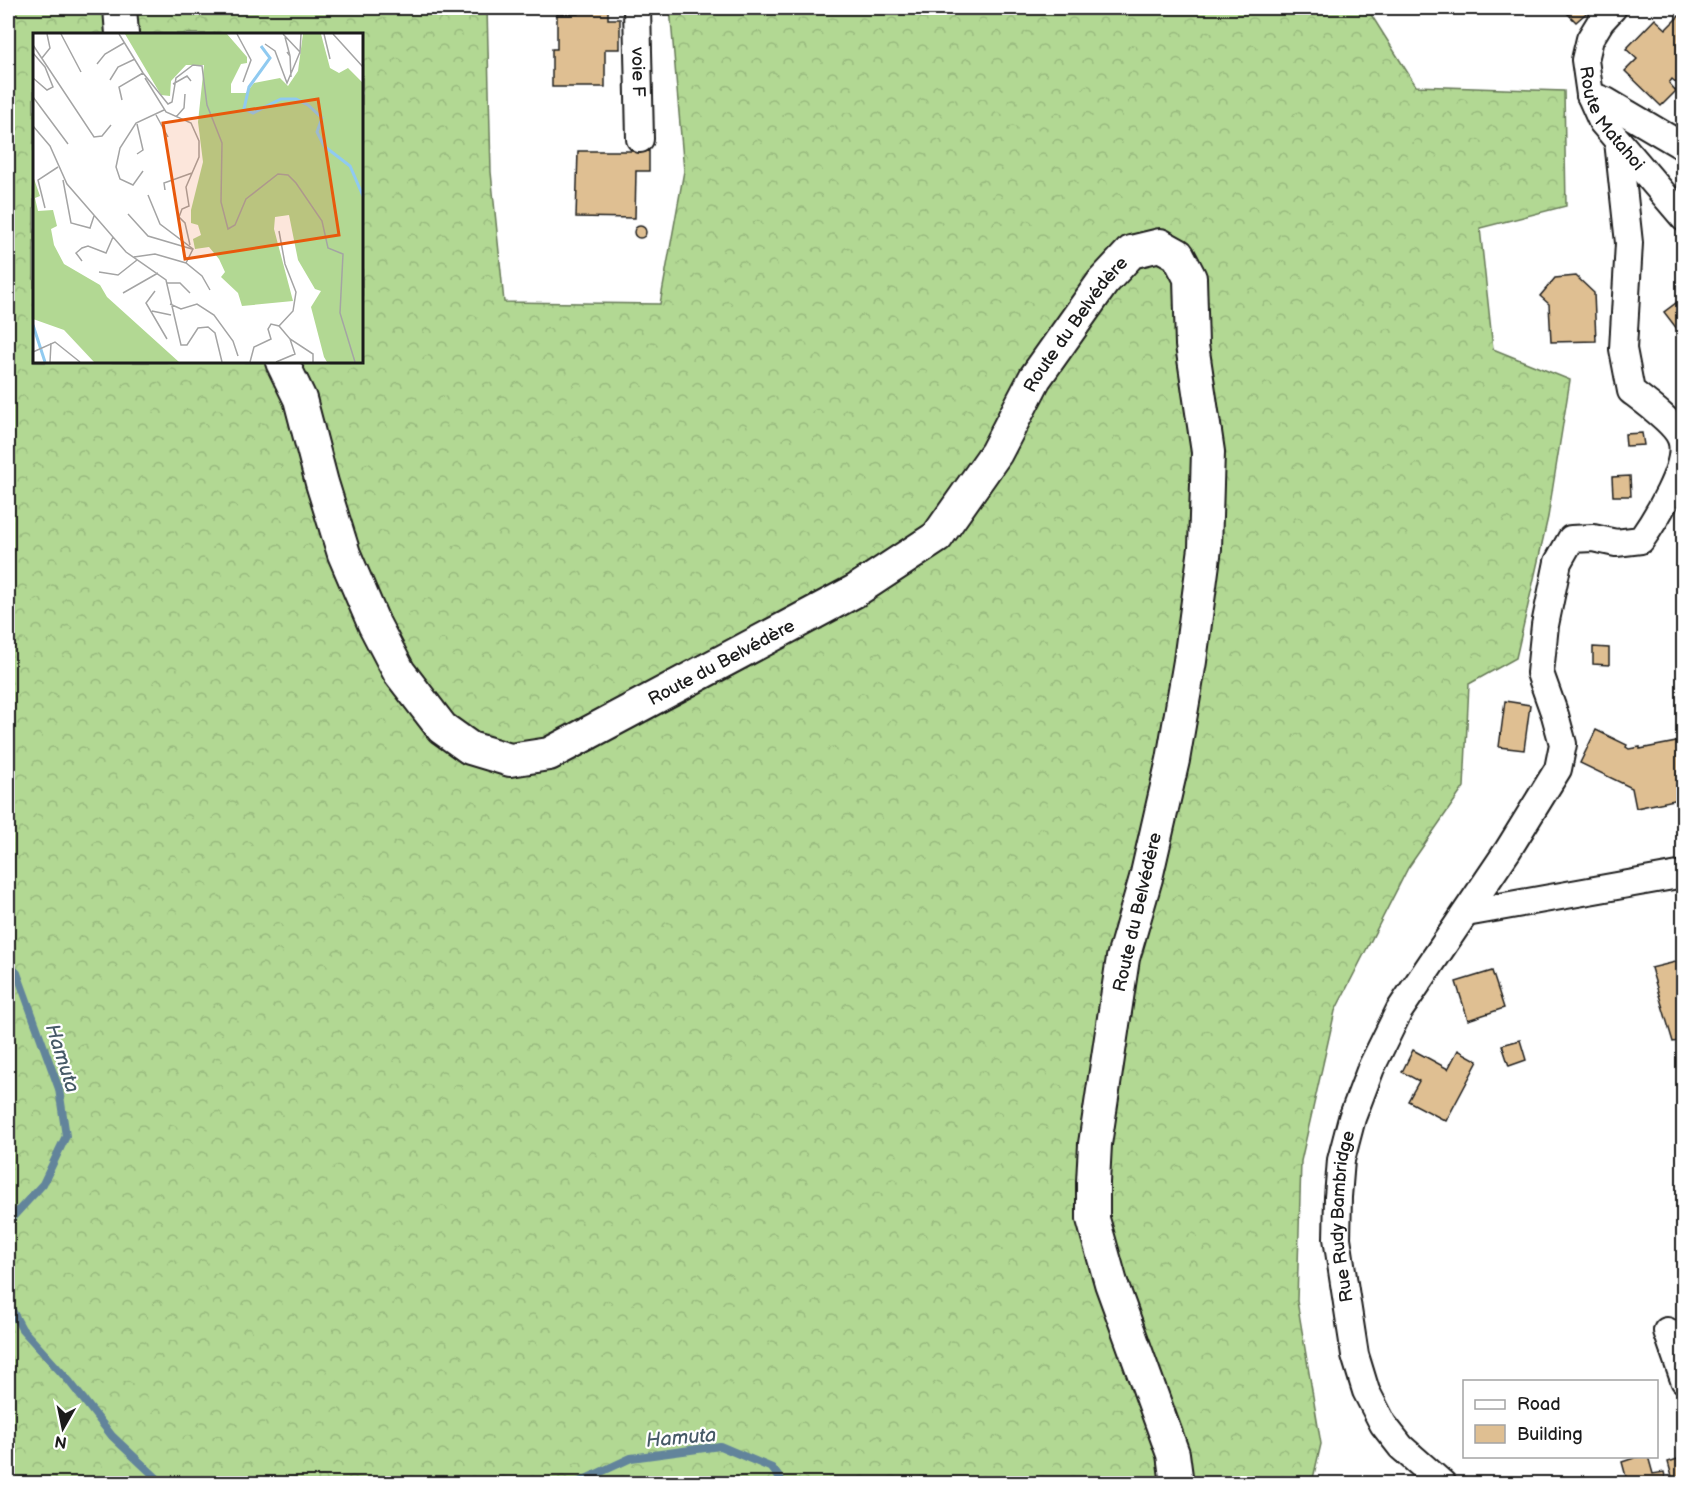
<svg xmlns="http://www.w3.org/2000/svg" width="1691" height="1491" viewBox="0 0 1691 1491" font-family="'Balsamiq Sans',sans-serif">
<defs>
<pattern id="forest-crowns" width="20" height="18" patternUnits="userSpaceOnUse" patternTransform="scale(1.5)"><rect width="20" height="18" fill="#b2d893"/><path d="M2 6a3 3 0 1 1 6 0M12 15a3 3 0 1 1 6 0" fill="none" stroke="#98b97e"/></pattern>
</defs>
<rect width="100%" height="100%" fill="#fff"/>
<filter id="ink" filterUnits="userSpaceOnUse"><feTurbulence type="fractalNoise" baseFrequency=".0167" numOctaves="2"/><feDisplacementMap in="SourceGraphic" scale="12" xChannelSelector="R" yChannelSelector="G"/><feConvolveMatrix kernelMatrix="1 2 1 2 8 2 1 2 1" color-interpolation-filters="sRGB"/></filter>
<g filter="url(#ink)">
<!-- forest -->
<path fill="url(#forest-crowns)" stroke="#677a58" stroke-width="1.5" fill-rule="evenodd" d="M8,8h479l4,164 13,130 156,2 24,-133 -14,-163h697l49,78 148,5 2,115 -86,22 13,121 77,31 -22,137 -32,141 -47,26 -5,103 -56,81 -73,143 -34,150 -4,140 24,143 -9,39h-1304zM34,34h328v328h-328z"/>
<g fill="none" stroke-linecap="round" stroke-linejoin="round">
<!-- stream -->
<path stroke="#62849b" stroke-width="8" d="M8,964l9,9 42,116 7,47 -23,48 -35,38
M8,1303l14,26 47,52 43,55 51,48
M575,1484l56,-26 89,-12 52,22 12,16"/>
</g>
<!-- building -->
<path fill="#dfbf92" stroke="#1c1c1c" stroke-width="1.5" d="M578,8h30v11h12v30h-15v38h-53v-38h5v-35h21z
M1562,8h30l-16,14z
M1679,16l5,5v62l-4,3 -8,-7 -3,4 7,8 -15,15 -36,-35 12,-12 -11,-10 29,-30 11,10z
M578,151h71v20h-13l-1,47 -59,-1z
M634 232a6 6 0 1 1 12 0a6 6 0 1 1-12 0Z
M1576,276l18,17 2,48 -45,1 -2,-38 -9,-8 15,-18z
M1684,297v41l-20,-26z
M1642,433l2,12 -18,1 -1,-12z
M1630,476l1,20h-18l-1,-19z
M1593,647l16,1v17l-16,-1z
M1505,701l25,4 -6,45 -25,-3z
M1596,730l31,15 -1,2 3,2 11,-2v2l36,-7 8,-10v66l-48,10 -4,-20 -52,-25z
M1684,960v80l-11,2 -22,-74z
M1492,971l12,37 -36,12 -12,-38z
M1520,1040l6,20 -17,6 -7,-21z
M1413,1050l35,19 10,-19 20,11 -32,60 -38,-20 11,-20 -17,-9z
M1640,1456h8l5,18 11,-2 3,12h-39l-6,-22z
M1684,1457v27h-10l-6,-22z"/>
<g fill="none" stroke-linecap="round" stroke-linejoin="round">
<defs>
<g id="minor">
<path id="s1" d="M637,8l3,131"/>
<path id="s2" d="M1613,8l-12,13 -11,18 -5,21 5,35 12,27 82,96"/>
<path d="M1590,95l16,6 78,46"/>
<path d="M1466,913l218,-39"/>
<path d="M1667,1331l17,49"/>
<path id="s3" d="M1443,1484l-42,-37 -18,-23 -17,-33 -11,-36 -18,-117 1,-41 3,-37 11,-42 19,-50 28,-57 109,-161 50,-81 5,-25 -8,-29 -15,-42 5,-48 13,-63 13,-23 22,-1 23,5 25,-3c14,-20 49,-75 40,-101 -5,-15 -37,-38 -50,-48l-8,-42 6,-106 -11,-102"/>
</g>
<g id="tertiary">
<path d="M120,8l2,26"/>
<path id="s4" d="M282,362l18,37 22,84 22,71 30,70 25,48 43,56 28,20 40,12 39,-6 306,-163 82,-54 59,-84 39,-75 68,-96 28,-30 29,-7 18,10 12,23 2,67 16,107 -3,96 -15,113 -17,99 -27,118 -23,80 -28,186 -2,38v37l18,64 62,171 4,30"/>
</g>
</defs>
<!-- minor casing -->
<use href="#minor" stroke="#1c1c1c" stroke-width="30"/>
<!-- tertiary casing -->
<use href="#tertiary" stroke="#1c1c1c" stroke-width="36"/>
<!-- minor -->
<use href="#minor" stroke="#fff" stroke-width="26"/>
<!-- tertiary -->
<use href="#tertiary" stroke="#fff" stroke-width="32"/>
</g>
</g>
<g text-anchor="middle" stroke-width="4.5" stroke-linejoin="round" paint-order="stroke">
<!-- street labels -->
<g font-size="18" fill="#1c1c1c" stroke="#fff">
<text dy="6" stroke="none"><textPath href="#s1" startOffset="64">voie F</textPath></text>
<text dy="6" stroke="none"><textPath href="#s2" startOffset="126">Route Matahoi</textPath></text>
<text dy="6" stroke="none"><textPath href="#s4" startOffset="1218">Route du Belvédère</textPath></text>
<text dy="6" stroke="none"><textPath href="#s4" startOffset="714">Route du Belvédère</textPath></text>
<text transform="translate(1137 912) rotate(-77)" y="6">Route du Belvédère</text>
<text dy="6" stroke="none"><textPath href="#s3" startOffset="300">Rue Rudy Bambridge</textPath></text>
</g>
<!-- water labels -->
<g font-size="20" font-style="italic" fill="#455966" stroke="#fff">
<text transform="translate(63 1058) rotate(72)" y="7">Hamuta</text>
<text transform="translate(681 1437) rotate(-5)" y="7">Hamuta</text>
</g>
</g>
<!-- overview -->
<g transform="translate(33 33)">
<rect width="330" height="330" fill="#fff"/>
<path d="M92,1h102l20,23v6l-6,1 -10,20v9h15l8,-10 26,-5 8,8 10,-15 5,-37h18l9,34 9,5 9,-5 15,15v279h-36l-3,-5 -13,-50 10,-16 -6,-2 -17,-29 -9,-45 -14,2 -1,12 19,72 -51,5 -4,-13 -17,-16 4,-5 -6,-13 -10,-12 -14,2 -2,-10 8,-4 -3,-10 -7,-2v-13l12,-48 -5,-40 6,-57h-18l-15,16 -1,15 -9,-1zM0,143l7,20 -5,2 3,13 15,-1 4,16 -6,3 3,16 10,19 36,21 7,12 72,65h-85l-30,-32 -31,-11z" fill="#b2d893"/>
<path fill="none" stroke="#90caf0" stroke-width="3" d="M228,13l9,12 -21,29 -5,22 9,4 28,-14h15l12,6 14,13 -5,14 7,14 26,20 13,30M0,292l12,37"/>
<path fill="none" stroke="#a4a4a4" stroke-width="1.5" d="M28,1l20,38M86,1l24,39M204,1l14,26 -8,22M250,1l17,18 1,-18M291,1l6,25M300,1l30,33M252,4l5,19 -3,-4M232,11l10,7 12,32 13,-31M0,12l61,92 8,-1 9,-11M0,20l12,14 8,20 -6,3 -14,-12M257,23l1,21M9,25l8,-10 -3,-14M64,31l8,-10 19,-11M110,40l25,31 4,-2 4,-24 17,-13 9,1 5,39 15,38 -1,59 7,27 7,-4 11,-26 32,-25 10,1 8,8 26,38 6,27 15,6 -3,59 15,49M112,45l21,34 25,11 8,18v16l-13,30 3,19 -7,3 -3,8 6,6 5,22M77,47l8,-13 17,-8M140,51l14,-8 4,5M0,64l35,47M89,67l-3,-13 24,-14M123,82l12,22M143,84l8,-9 1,-14M0,93l17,20 17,38 59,68 40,28 15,65h6l11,-17 10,-1 7,6 7,29M104,121l6,-4 -6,-26M110,138l-10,14 -13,-6 -4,-12 4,-19 16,-25 28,-13M30,147l8,43 19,5 4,-12M132,157l-1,-7 28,-10M115,162l12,29 33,25 -7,14M12,175l-7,-28 20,-13M95,181l20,22 44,13M246,198l6,33 11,28 -3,19 -14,15M101,224l21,-3 31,9 16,13 8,14M49,228l-6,-8 6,-5 6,-2 18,7 7,-16M66,239l19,3 19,-15M134,250h13l10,10M122,258l-9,12 21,36M90,260l35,-20M137,271l11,5 16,-5 17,11 19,26 5,15M119,278l19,4M0,319l22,-10 25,20M17,329l1,-19M217,329l4,-15 17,-8 -3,-10 3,-5 8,2 11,13 23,15v8M243,329l19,-8 -5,-15"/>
<path fill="#e8590c" fill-opacity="0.15" stroke="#e8590c" stroke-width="3" d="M285,66l21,136 -154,24 -22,-136z"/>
<rect width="330" height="330" fill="none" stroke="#1c1c1c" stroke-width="3"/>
</g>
<!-- margin -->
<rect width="1691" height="1491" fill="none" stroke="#fff" stroke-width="30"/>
<rect x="15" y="15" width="1661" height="1461" fill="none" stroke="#1c1c1c" stroke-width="2" filter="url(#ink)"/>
<!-- legend -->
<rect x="1463" y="1380" width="195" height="78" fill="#ffffff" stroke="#a4a4a4" stroke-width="1.5"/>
<rect x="1475" y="1400" width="30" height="9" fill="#ffffff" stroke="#a4a4a4" stroke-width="1.5"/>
<text x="1517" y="1410" font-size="18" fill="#1c1c1c">Road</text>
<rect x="1475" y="1425" width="30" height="18" fill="#dfbf92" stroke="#a4a4a4" stroke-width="1.5"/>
<text x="1517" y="1440" font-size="18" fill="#1c1c1c">Building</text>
<!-- north arrow -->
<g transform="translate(63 1428) rotate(189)" stroke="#ffffff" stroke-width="4.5" paint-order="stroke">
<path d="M0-4.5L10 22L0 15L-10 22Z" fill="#1c1c1c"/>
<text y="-9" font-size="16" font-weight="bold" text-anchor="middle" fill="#1c1c1c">N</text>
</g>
</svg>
